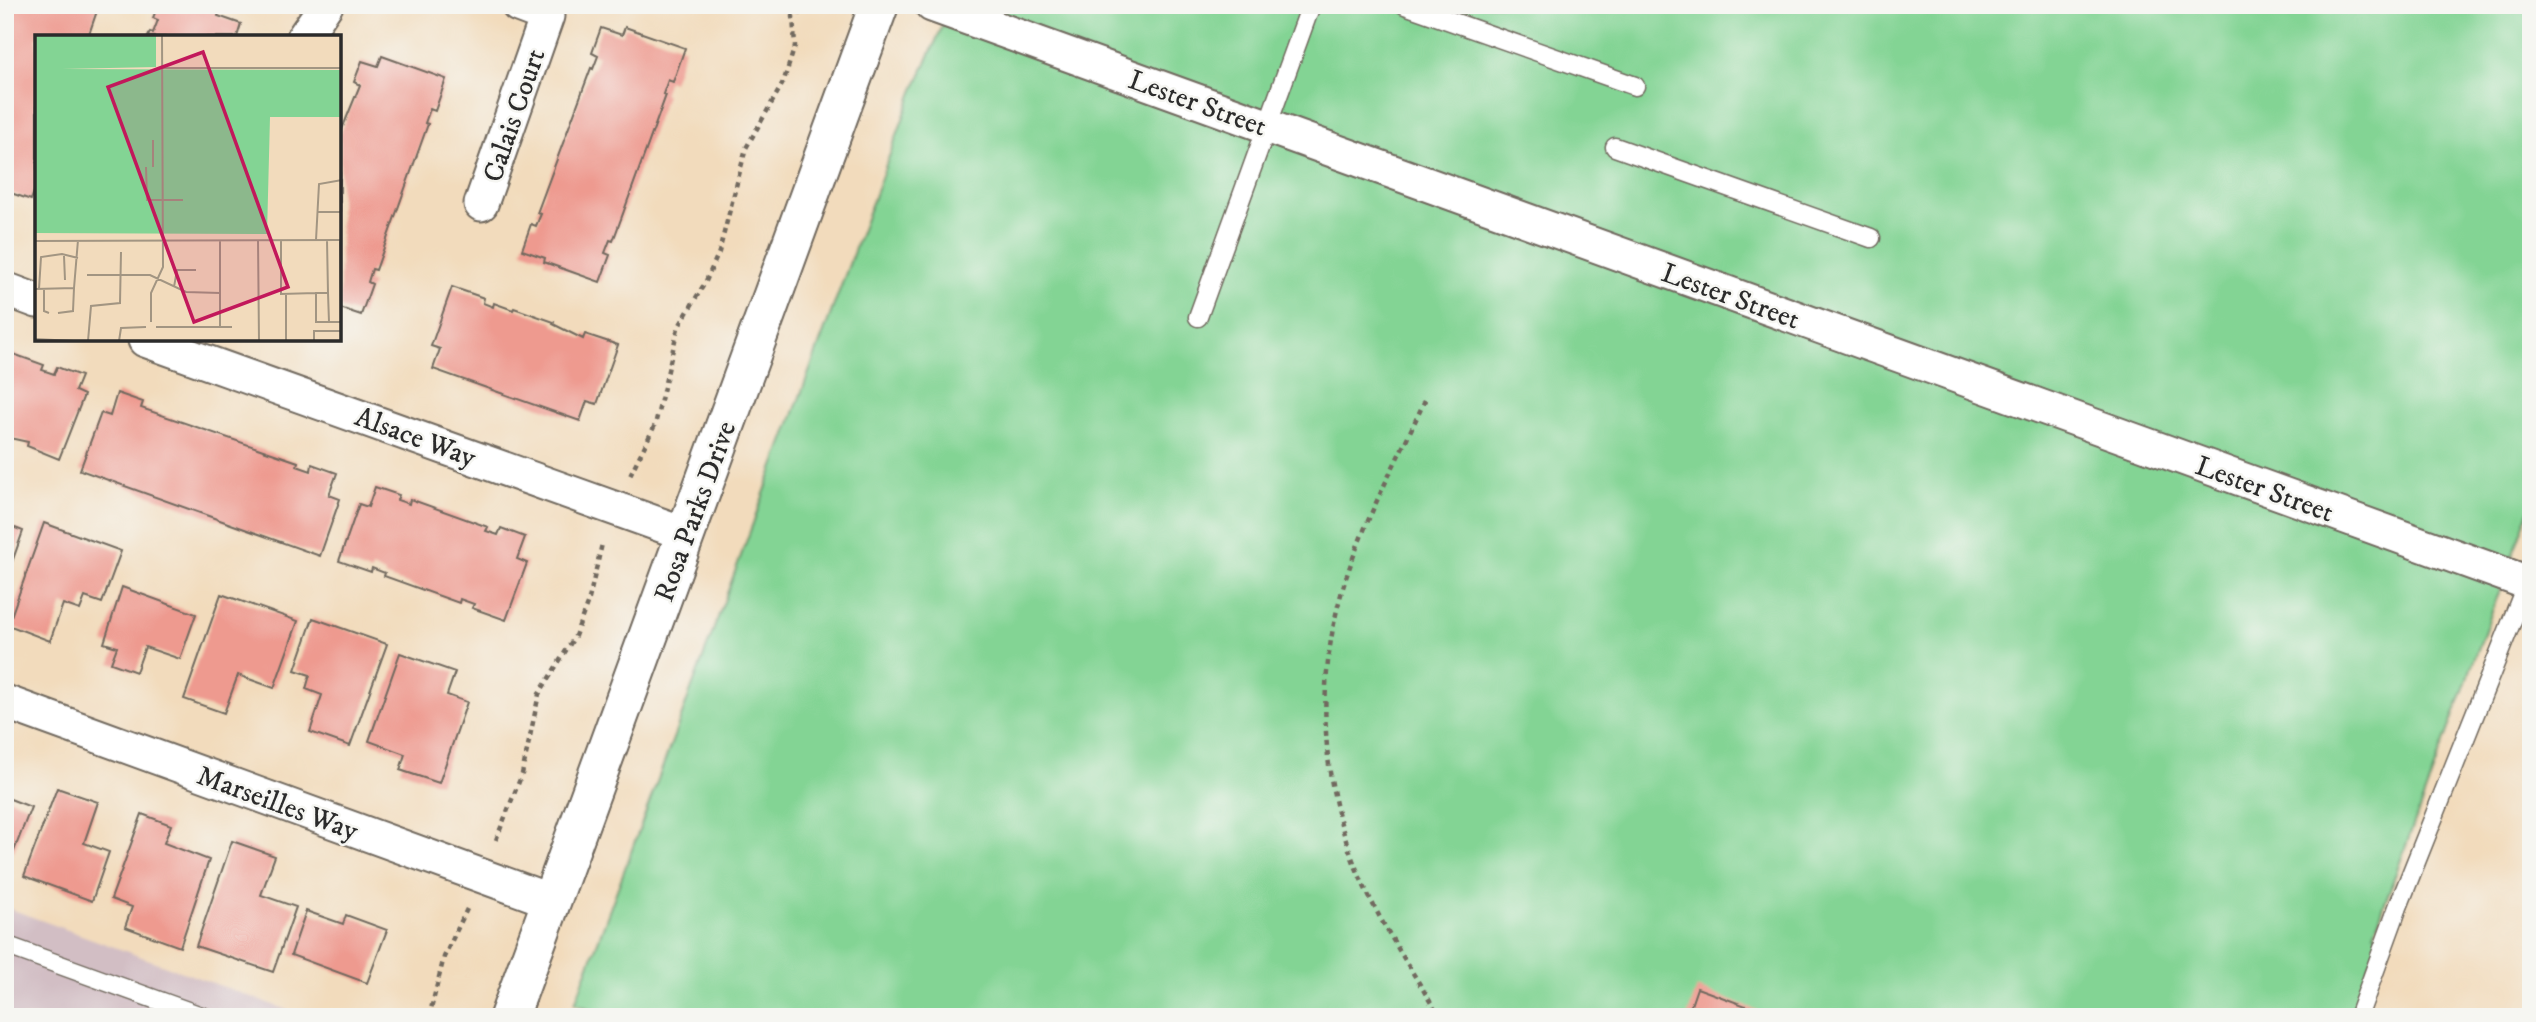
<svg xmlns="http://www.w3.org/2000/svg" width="2536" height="1022" viewBox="0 0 2536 1022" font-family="'IM FELL DW Pica',serif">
<rect width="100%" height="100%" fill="#f6f6f2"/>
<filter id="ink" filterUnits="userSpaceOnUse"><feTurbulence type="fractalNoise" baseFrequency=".0143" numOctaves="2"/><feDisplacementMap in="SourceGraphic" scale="14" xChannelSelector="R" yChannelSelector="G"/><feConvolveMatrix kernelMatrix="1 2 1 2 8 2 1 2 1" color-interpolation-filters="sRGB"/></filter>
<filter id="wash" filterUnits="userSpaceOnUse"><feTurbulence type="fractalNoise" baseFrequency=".00686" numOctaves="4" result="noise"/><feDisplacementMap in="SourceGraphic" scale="28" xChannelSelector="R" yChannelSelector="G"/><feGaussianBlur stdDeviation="1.57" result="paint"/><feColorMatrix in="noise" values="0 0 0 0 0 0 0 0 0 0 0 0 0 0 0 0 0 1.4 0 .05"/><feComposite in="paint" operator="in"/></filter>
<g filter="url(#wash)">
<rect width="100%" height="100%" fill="#f2dbbc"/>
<!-- industrial -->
<path fill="#d2bec4" d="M5,907l301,110h-301z"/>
<!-- green -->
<path fill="#83d494" stroke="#578060" stroke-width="2" d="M952,5h1579v500l-157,428 6,2 -29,82h-1742l-34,-14 338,-911z"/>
<g id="blocks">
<!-- building -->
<path fill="#ee9a8f" d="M14,5h81l3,3 -10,29h-51v146l-6,17 -26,-9v-161z
M158,5h58l5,2 -3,9 23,8 -4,13h-89l2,-5 3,1 5,-13 -5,-2z
M625,27l60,21 -12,34 -5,-2 -5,14 3,1 -53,146 -3,-1 -5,13 5,2 -10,27 -56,-20 1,-4 -23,-8 9,-26 5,2 5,-12 -4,-1 54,-145 2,1 5,-13 -6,-3 9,-25 21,7z
M382,56l64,23 -11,32 -5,-2 -5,14 3,1 -52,146 -4,-1 -4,13 4,2 -11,31 -21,-7v-174l20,-49 -6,-3 8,-21 16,5z
M452,287l32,11 -1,5 10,4 1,-4 19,7 1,-2 40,14 -1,2 30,15 2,-5 33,11 -21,59 -10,-3 -7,20 -147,-52 7,-20 -9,-3z
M5,351l39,14 -2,5 12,4 3,-7 24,9 -6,15 9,4 -25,64 -32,-13 1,-4 -23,-5z
M117,393l26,9 -2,6 157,54 -1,4 14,5 1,-7 25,9 -8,22 11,4 -20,57 -240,-86 21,-57 9,3z
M375,487l24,8 -2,5 12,4 1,-5 78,28 -2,4 12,4 3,-7 24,9 -8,22 10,4 -21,57 -34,-12 2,-4 -14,-5 -1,4 -75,-27 1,-3 -13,-5 -1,4 -32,-11 20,-57 9,3z
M44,523l77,28 -19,52 -17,-6 -5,13 -17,-6 -13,37 -42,-16z
M5,524l18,7 -17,48h-1z
M122,587l74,27 -16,45 -35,-12 -9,25 -25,-9 6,-16 -13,-4z
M221,594l77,27 -24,67 -36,-13 -14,38 -40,-14z
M313,618l74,26 -37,102 -40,-14 12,-37 -16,-6 4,-14 -15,-5z
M400,653l55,19 -8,23 20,7 -28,81 -39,-13 5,-16 -36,-13z
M57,788l41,14 -14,41 25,9 -17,49 -68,-25z
M5,797l26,10 -17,44 -9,-3z
M142,814l29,11 -7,18 45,17 -29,87 -55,-20 7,-20 -21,-8z
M232,841l43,15 -14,39 35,12 -23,65 -77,-26z
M306,911l37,13 3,-9 41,15 -20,53 -76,-28z
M1697,988l60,22 -2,7h-68z"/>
</g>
</g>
<g filter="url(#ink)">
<use href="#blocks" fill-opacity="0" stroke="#71695e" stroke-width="2"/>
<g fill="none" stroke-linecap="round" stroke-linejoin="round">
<defs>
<path id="lane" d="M1405,5l230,81
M1615,147l256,91
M1198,317l113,-312
M5,945l199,72
M2358,1017l40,-110 129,-324"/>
<path id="street" d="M932,5l1599,579
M304,37l22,-32
M481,204l66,-188 -29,-11
M5,289l32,12
M145,340l541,194
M5,702l546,199"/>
<path id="secondary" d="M509,1017l370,-1012"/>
</defs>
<!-- lane casing -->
<use href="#lane" stroke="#71695e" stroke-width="21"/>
<!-- street casing -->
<use href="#street" stroke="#71695e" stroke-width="37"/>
<!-- secondary casing -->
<use href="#secondary" stroke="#71695e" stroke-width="42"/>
<!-- path -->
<path stroke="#71695e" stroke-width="4.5" stroke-dasharray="5 5" stroke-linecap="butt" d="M1425,400c-25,55 -56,111 -76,169 -36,103 -31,220 16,319 21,45 50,86 74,129
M630,475l25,-50 23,-97 28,-47 13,-29 27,-104 37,-65 12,-37 -2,-30 14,-6 2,-5
M496,840l26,-66 17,-80 36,-58 14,-37 13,-55
M429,1017l15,-60 23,-48"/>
<!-- lane -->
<use href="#lane" stroke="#fff" stroke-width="18"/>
<!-- street -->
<use href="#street" stroke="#fff" stroke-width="33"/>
<!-- secondary -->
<use href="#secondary" stroke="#fff" stroke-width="38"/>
</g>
</g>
<g text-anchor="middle" stroke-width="5" stroke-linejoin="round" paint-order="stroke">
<!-- street labels -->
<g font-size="28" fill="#2b2b2b" stroke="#f6f6f2">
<text transform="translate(1198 102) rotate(20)" y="10">Lester Street</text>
<text transform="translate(513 115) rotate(-71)" y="10">Calais Court</text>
<text transform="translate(1731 295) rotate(20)" y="10">Lester Street</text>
<text transform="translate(416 436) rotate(20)" y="10">Alsace Way</text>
<text transform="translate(2265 488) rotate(20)" y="10">Lester Street</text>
<text transform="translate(694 511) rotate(-70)" y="10">Rosa Parks Drive</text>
<text transform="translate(278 802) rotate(20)" y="10">Marseilles Way</text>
</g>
</g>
<!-- overview -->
<g transform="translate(35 35)">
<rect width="306" height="306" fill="#f2dbbc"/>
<path d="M0,0h121v32l-94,2 279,1v47h-71l-3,117 -232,-1z" fill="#83d494"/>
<path fill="none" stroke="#a29582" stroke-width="2" d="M127,33h180M118,105v27M111,132l1,33h36M283,177h24M185,205v87M223,205l1,101M246,205v54l35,-1M281,205l3,-56 23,-4M292,205l1,53h-12v29h25l-1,-82M0,206l307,-1M29,221l1,24M52,240h63l36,17 34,1M139,252l3,-17h19M0,254l39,-1 4,-48M4,254l2,-32 21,-3 16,4M9,254v22l5,2M293,258l1,29M23,278l15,-2 1,-23M116,287v-29l12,-26 -1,-232M121,292h76M0,304l39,2M53,306l3,-35 29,-3 1,-51M84,306l2,-13 25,-1M251,306v-48M279,306v-10h28"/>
<path fill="#c2185b" fill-opacity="0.15" stroke="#c2185b" stroke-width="3.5" d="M168,17l85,235 -94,35 -86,-235z"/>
<rect width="306" height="306" fill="none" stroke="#2b2b2b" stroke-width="3.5"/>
</g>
<!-- margin -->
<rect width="2536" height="1022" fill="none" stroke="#f6f6f2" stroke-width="28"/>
</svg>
